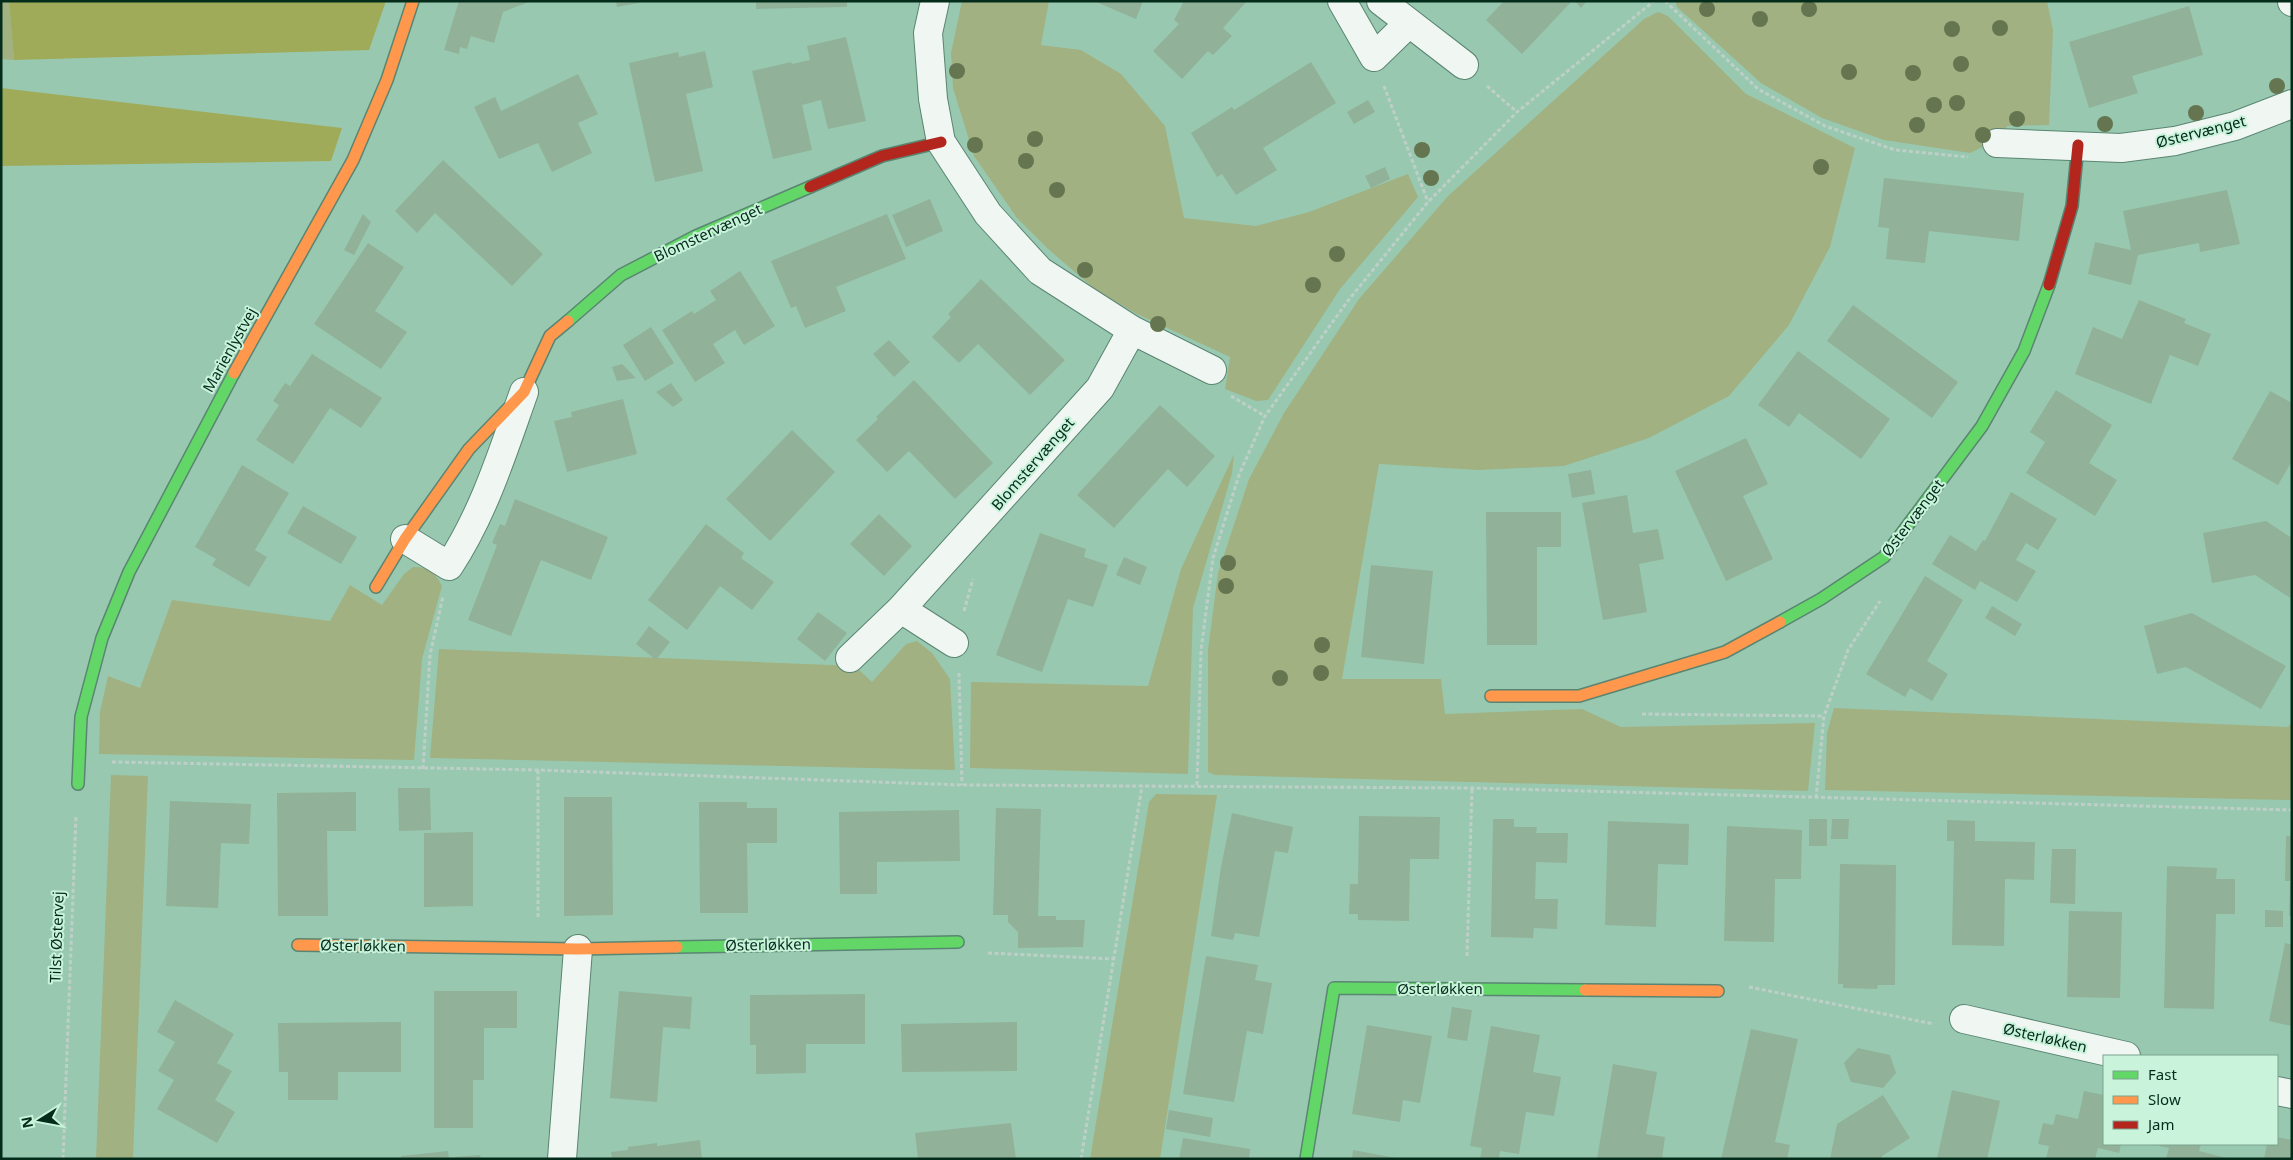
<svg xmlns="http://www.w3.org/2000/svg" width="2293" height="1160" viewBox="0 0 2293 1160" font-family="'Noto Sans',sans-serif">
<rect width="100%" height="100%" fill="#98c9b0"/>
<!-- green -->
<path fill="#a1b182" d="M1,1h8l5,59 -13,-1z
M962,1h87l-8,44 40,5 40,24 44,52 19,92 72,8 53,-14 99,-38 10,23 -78,92 -72,111 -12,1 -31,-12 5,-32 -93,-43 -41,-24 -48,-41 -31,-31 -43,-62 -21,-68 -2,-35z
M1675,1h372l6,29 -4,95 -42,1 -3,11 -34,16 -86,-13 -62,-22 -61,-35 -84,-76z
M1658,12l10,4 78,78 109,54 -25,99 -41,78 -60,71 -80,42 -85,28 -85,4 -100,-6 -37,215h99l4,35 137,-5 39,18 194,-4 -7,68 -593,-16 -7,-3v-122l10,-77 31,-94 35,-66 75,-114 89,-103 196,-177z
M1234,454l-2,19 -39,135 -5,166 -218,-6 1,-86 177,4 33,-117z
M413,567c16,0 22,5 29,19l-20,73 -8,101 -315,-6 1,-42 8,-36 32,12 32,-88 158,21 20,-36 32,20 22,-31z
M917,641l15,12 18,26 5,91 -525,-12 9,-109 416,17 17,16 34,-38z
M1834,708l454,19 4,-5v78l-467,-10 2,-57z
M111,775l37,1 -15,383h-37z
M1156,794l61,1 -57,364h-70l59,-357z"/>
<!-- forest -->
<path fill="#9fab59" d="M9,1h377l-17,49 -355,10z
M1,88l341,40 -11,33 -330,5z"/>
<!-- building -->
<path fill="#91b199" d="M459,1h72l-28,11 -9,31 -23,-7 -4,13 -7,-2 -1,7 -15,-4z
M616,1h28v1l-27,5z
M756,1h91v6l-91,2z
M1094,1h49l-7,18z
M1184,1h63l-24,27 9,8 -19,19 -5,-4 -26,28 -29,-28 26,-27 -5,-4z
M1504,1h68l-50,53 -36,-34z
M1575,1h12l-6,7z
M2189,6l14,49 -71,21 6,17 -49,15 -20,-66z
M846,37l20,84 -38,8 -7,-29 -19,5 10,45 -39,9 -21,-88 39,-9 1,2 18,-4 -3,-14z
M705,51l8,36 -27,7 17,77 -48,11 -26,-119 49,-11 1,5z
M1311,62l25,41 -73,45 14,22 -41,25 -14,-21 -5,3 -26,-44 41,-26 2,3z
M578,74l20,40 -20,9 14,30 -40,19 -14,-29 -39,16 -25,-52 21,-10 6,14z
M1368,100l7,12 -21,12 -7,-12z
M443,160l100,94 -31,32 -77,-73 -18,20 -22,-22z
M1385,167l5,12 -19,9 -6,-12z
M1884,178l140,15 -5,48 -90,-10 -4,32 -39,-4 3,-31 -11,-1z
M2227,190l13,54 -40,8 -1,-9 -61,12 -7,30 -43,-11 7,-32 36,8 -8,-39z
M930,199l13,32 -37,16 -14,-32z
M363,214l8,8 -17,33 -10,-5z
M887,214l19,45 -70,28 10,24 -41,17 -9,-22 -5,2 -20,-47z
M368,243l36,24 -29,44 32,21 -26,37 -67,-45z
M740,271l35,55 -31,19 -9,-15 -22,14 12,19 -30,19 -33,-52 30,-19 2,3 22,-14 -6,-9z
M981,279l84,81 -35,35 -52,-51 -19,19 -27,-26 19,-20 -3,-3z
M2139,300l47,19 -2,4 27,11 -13,32 -28,-11 -19,49 -76,-30 18,-47 29,12z
M1853,305l105,77 -26,36 -105,-77z
M651,327l23,36 -29,18 -22,-36z
M889,340l21,22 -16,15 -21,-23z
M1798,351l92,68 -29,40 -62,-46 -10,14 -31,-22z
M312,354l70,44 -21,30 -31,-20 -37,56 -37,-24 23,-35 -6,-4 12,-18 5,3z
M622,364l14,14 -19,3 -5,-14z
M914,380l79,83 -38,36 -46,-48 -22,21 -31,-32 22,-21 -2,-2z
M671,383l12,17 -10,7 -17,-15z
M2056,390l56,35 -23,38 28,17 -22,36 -69,-43 19,-31 -15,-10z
M2270,391l22,12v58l-14,24 -46,-26z
M623,399l14,55 -70,18 -13,-51 18,-4 -1,-5z
M1160,405l55,51 -28,31 -19,-18 -54,59 -37,-33z
M792,430l43,42 -65,69 -44,-42z
M1746,438l22,46 -25,12 30,63 -47,22 -51,-110z
M242,465l47,28 -34,57 12,7 -18,30 -37,-22 4,-6 -21,-12z
M1591,470l4,24 -23,4 -4,-24z
M2011,492l46,27 -19,31 -12,-7 -10,17 20,11 -19,31 -37,-21 -5,9 -43,-26 18,-29 26,16 7,-11 2,1z
M1627,495l6,38 25,-4 6,30 -25,5 8,48 -44,8 -21,-117z
M515,499l93,38 -17,43 -50,-20 -30,76 -43,-16 29,-75 -5,-2 8,-19 5,2z
M303,506l54,31 -16,27 -54,-31z
M1486,512h75v35h-24v98h-50z
M879,514l33,32 -28,30 -34,-32z
M2266,521l26,17v61l-37,-24 -43,8 -9,-50z
M706,524l38,29 -3,5 33,24 -22,28 -32,-24 -33,44 -39,-30z
M1040,533l46,16 -2,8 24,8 -15,42 -25,-8 -26,73 -46,-17z
M1124,557l23,10 -7,18 -24,-10z
M1371,565l62,6 -9,93 -63,-7z
M1925,576l38,24 -36,61 21,13 -16,27 -22,-13 -5,9 -39,-23z
M1992,606l30,18 -7,12 -30,-18z
M818,612l29,21 -22,28 -28,-22z
M2192,613l94,53 -25,43 -75,-42 -29,7 -13,-48z
M649,626l21,16 -14,18 -20,-16z
M398,788h32l1,42 -32,1z
M356,792v39h-29l1,85h-50l-1,-123z
M564,797h48l1,118 -49,1z
M170,801l81,3 -2,40 -28,-1 -3,65 -52,-2z
M699,802h48v6h30v35h-30l1,70h-48z
M996,808l45,1 -3,107h18v4h29l-2,27 -65,1v-16l-10,-10v-7h-15z
M959,810l1,51 -83,1v32h-37l-1,-82z
M1232,813l61,14 -5,26 -13,-2 -16,86 -24,-4 -2,7 -22,-4 10,-69z
M1359,816l81,1 -1,42h-29l-1,62 -51,-1v-6h-9l1,-30h8z
M1493,819h21v8h23l-1,6h32l-1,30 -31,-1 -1,37h23l-1,30 -23,-1 -1,10 -42,-1z
M1809,819h18v27h-18z
M1832,819h17l-1,20h-17z
M1947,820l28,1v20l60,1 -1,38 -29,-1 -1,67 -52,-1 2,-104h-7z
M1608,821l81,3 -1,41 -30,-1 -2,63 -51,-2z
M1727,826l75,4 -1,49h-26l-1,63 -50,-1z
M473,832v74l-49,1v-74z
M2286,836h6v45h-7z
M2052,849h24l-1,55 -25,-1z
M1840,864l56,1 -1,120h-17l-1,4 -34,-1v-4h-5z
M2167,866l50,2 -1,11h19v35h-19l-2,95 -50,-1z
M2290,882h2v35l-3,-1z
M2265,910l18,1v16h-18z
M2069,911l53,1 -2,86 -53,-1z
M2285,943l7,2v81l-23,-5z
M1206,956l52,9 -3,15 17,3 -9,51 -16,-3 -13,71 -51,-8z
M434,991h83v37h-33v52h-11v48h-39z
M619,991l73,6 -2,32 -27,-2 -6,75 -47,-4z
M865,994v50h-59v29l-50,1v-29h-6v-50z
M175,1000l59,34 -17,29 15,8 -17,29 20,12 -18,31 -60,-34 17,-29 -16,-9 17,-29 -18,-10z
M1452,1007l20,3 -5,31 -20,-3z
M401,1022v50h-63v28h-50v-28h-9l-1,-49z
M1017,1022v49l-115,1 -1,-48z
M1367,1025l65,11 -12,67 -17,-3 -3,22 -48,-8z
M1491,1026l49,9 -7,37 28,5 -7,39 -28,-4 -7,42 -19,-3 -1,8h-19l2,-11 -12,-2z
M1751,1029l47,10 -23,103 15,3 -3,14h-66z
M1858,1048l32,7 6,18 -13,15 -32,-6 -7,-19z
M1613,1064l44,8 -11,62 19,3 -3,22h-65z
M1952,1090l48,11 -13,58h-50z
M2084,1091l20,4v49h17l-2,9 -21,-5 -3,11h-49l3,-13 -11,-2 5,-21 10,2 3,-11 22,5z
M1883,1095l27,43 -28,18 -1,3h-51l7,-35z
M1169,1110l44,8 -3,19 -44,-8z
M1011,1123l5,36h-98l-3,-26z
M2277,1137l15,3v19h-28l3,-15h10z
M1183,1138l67,11 -1,10h-70z
M700,1140l2,19h-90l-1,-7 17,-2v-3l29,-4v3z
M2160,1144h41l-2,7 31,8h-64l3,-11 -10,-2z
M1353,1150l43,8v1h-44z
M448,1151l1,8h-48v-3z
M480,1155l1,4h-26v-2z"/>
<g fill="none" stroke-linecap="round" stroke-linejoin="round">
<defs>
<path id="street" d="M935,1l-7,32 5,66 8,43 47,72 52,57 92,59 80,40
M1342,1l32,56 35,-34
M1381,1l83,64
M2292,1v1
M1997,143l124,5 54,-7 60,-15 57,-22
M405,539l44,27c35,-53 54,-115 75,-174
M901,609l53,34
M850,658l51,-49 199,-221 32,-58
M1964,1019l162,37
M2277,1091l15,3
M562,1159l16,-210"/>
<path id="fast" d="M568,321l53,-46 75,-39 114,-49
M1780,622l41,-23 63,-42 98,-131 42,-75 25,-66
M78,784l3,-67 21,-79 27,-66 105,-199
M677,947l281,-5
M1306,1159l28,-171 251,2"/>
<path id="slow" d="M234,373l119,-213 34,-80 26,-79
M376,587l29,-48 64,-90 55,-57 26,-56 18,-15
M1491,696h88l146,-44 55,-30
M298,945l280,4 99,-2
M1585,990l133,1"/>
<path id="jam" d="M810,187l72,-31 59,-14
M2049,285l23,-79 6,-61"/>
</defs>
<!-- street casing -->
<use href="#street" stroke="#5a8572" stroke-width="30"/>
<!-- fast casing -->
<use href="#fast" stroke="#5a8572" stroke-width="14"/>
<!-- slow casing -->
<use href="#slow" stroke="#5a8572" stroke-width="14"/>
<!-- jam casing -->
<use href="#jam" stroke="#5a8572" stroke-width="14"/>
<!-- path -->
<path stroke="#becfc7" stroke-width="3" stroke-dasharray="4 2.5" stroke-linecap="butt" d="M1665,1l93,88 67,37 70,24 73,7
M1384,86l44,116
M1487,86l30,26
M1231,396l34,20
M964,611l9,-32
M959,673l3,112
M1642,714l182,2
M112,762l426,8 424,15 510,3 820,22
M423,769l7,-114 13,-59
M538,770v148
M1197,785l4,-135 12,-92 26,-83 26,-59 82,-114 81,-100 89,-90 137,-111
M1816,798l8,-82 24,-66 32,-49
M988,953l127,6
M1467,956l5,-168
M1749,987l185,37
M63,1159l13,-344
M1081,1159l61,-373"/>
<!-- street -->
<use href="#street" stroke="#f0f7f3" stroke-width="28"/>
<!-- fast -->
<use href="#fast" stroke="#63d668" stroke-width="11"/>
<!-- slow -->
<use href="#slow" stroke="#ff974d" stroke-width="11"/>
<!-- jam -->
<use href="#jam" stroke="#b3261e" stroke-width="11"/>
</g>
<!-- trees -->
<g fill="#64754f">
<circle cx="1707" cy="9" r="8"/>
<circle cx="1809" cy="9" r="8"/>
<circle cx="1760" cy="19" r="8"/>
<circle cx="2000" cy="28" r="8"/>
<circle cx="1952" cy="29" r="8"/>
<circle cx="1961" cy="64" r="8"/>
<circle cx="957" cy="71" r="8"/>
<circle cx="1849" cy="72" r="8"/>
<circle cx="1913" cy="73" r="8"/>
<circle cx="2277" cy="86" r="8"/>
<circle cx="1957" cy="103" r="8"/>
<circle cx="1934" cy="105" r="8"/>
<circle cx="2196" cy="113" r="8"/>
<circle cx="2017" cy="119" r="8"/>
<circle cx="2105" cy="124" r="8"/>
<circle cx="1917" cy="125" r="8"/>
<circle cx="1983" cy="135" r="8"/>
<circle cx="1035" cy="139" r="8"/>
<circle cx="975" cy="145" r="8"/>
<circle cx="1422" cy="150" r="8"/>
<circle cx="1026" cy="161" r="8"/>
<circle cx="1821" cy="167" r="8"/>
<circle cx="1431" cy="178" r="8"/>
<circle cx="1057" cy="190" r="8"/>
<circle cx="1337" cy="254" r="8"/>
<circle cx="1085" cy="270" r="8"/>
<circle cx="1313" cy="285" r="8"/>
<circle cx="1158" cy="324" r="8"/>
<circle cx="1228" cy="563" r="8"/>
<circle cx="1226" cy="586" r="8"/>
<circle cx="1322" cy="645" r="8"/>
<circle cx="1321" cy="673" r="8"/>
<circle cx="1280" cy="678" r="8"/>
</g>
<g text-anchor="middle" stroke-width="4" stroke-linejoin="round" paint-order="stroke">
<!-- street labels -->
<g font-size="15" fill="#042c1b" stroke="#c9f3db">
<text transform="translate(2201 132) rotate(-14)" y="5">Østervænget</text>
<text transform="translate(708 233) rotate(-25)" y="5">Blomstervænget</text>
<text transform="translate(230 350) rotate(-61)" y="5">Marienlystvej</text>
<text transform="translate(1033 464) rotate(-49)" y="5">Blomstervænget</text>
<text transform="translate(1913 518) rotate(-53)" y="5">Østervænget</text>
<text transform="translate(57 937) rotate(-88)" y="5">Tilst Østervej</text>
<text transform="translate(768 945) rotate(-1)" y="5">Østerløkken</text>
<text transform="translate(363 946) rotate(1)" y="5">Østerløkken</text>
<text x="1440" y="994">Østerløkken</text>
<text transform="translate(2045 1038) rotate(13)" y="5">Østerløkken</text>
</g>
</g>
<!-- border -->
<rect width="2293" height="1160" fill="none" stroke="#042c1b" stroke-width="5"/>
<!-- legend -->
<rect x="2103" y="1055" width="175" height="90" fill="#c9f3db" stroke="#7aa38e"/>
<rect x="2113" y="1071" width="25" height="8" fill="#63d668" stroke="#7aa38e"/>
<text x="2148" y="1080" font-size="15" fill="#042c1b">Fast</text>
<rect x="2113" y="1096" width="25" height="8" fill="#ff974d" stroke="#7aa38e"/>
<text x="2148" y="1105" font-size="15" fill="#042c1b">Slow</text>
<rect x="2113" y="1121" width="25" height="8" fill="#b3261e" stroke="#7aa38e"/>
<text x="2148" y="1130" font-size="15" fill="#042c1b">Jam</text>
<!-- north arrow -->
<g transform="translate(40 1120) rotate(259)" stroke="#c9f3db" stroke-width="4" paint-order="stroke">
<path d="M0-4L9 19L0 12L-9 19Z" fill="#042c1b"/>
<text y="-8" font-size="14" font-weight="bold" text-anchor="middle" fill="#042c1b">N</text>
</g>
</svg>
